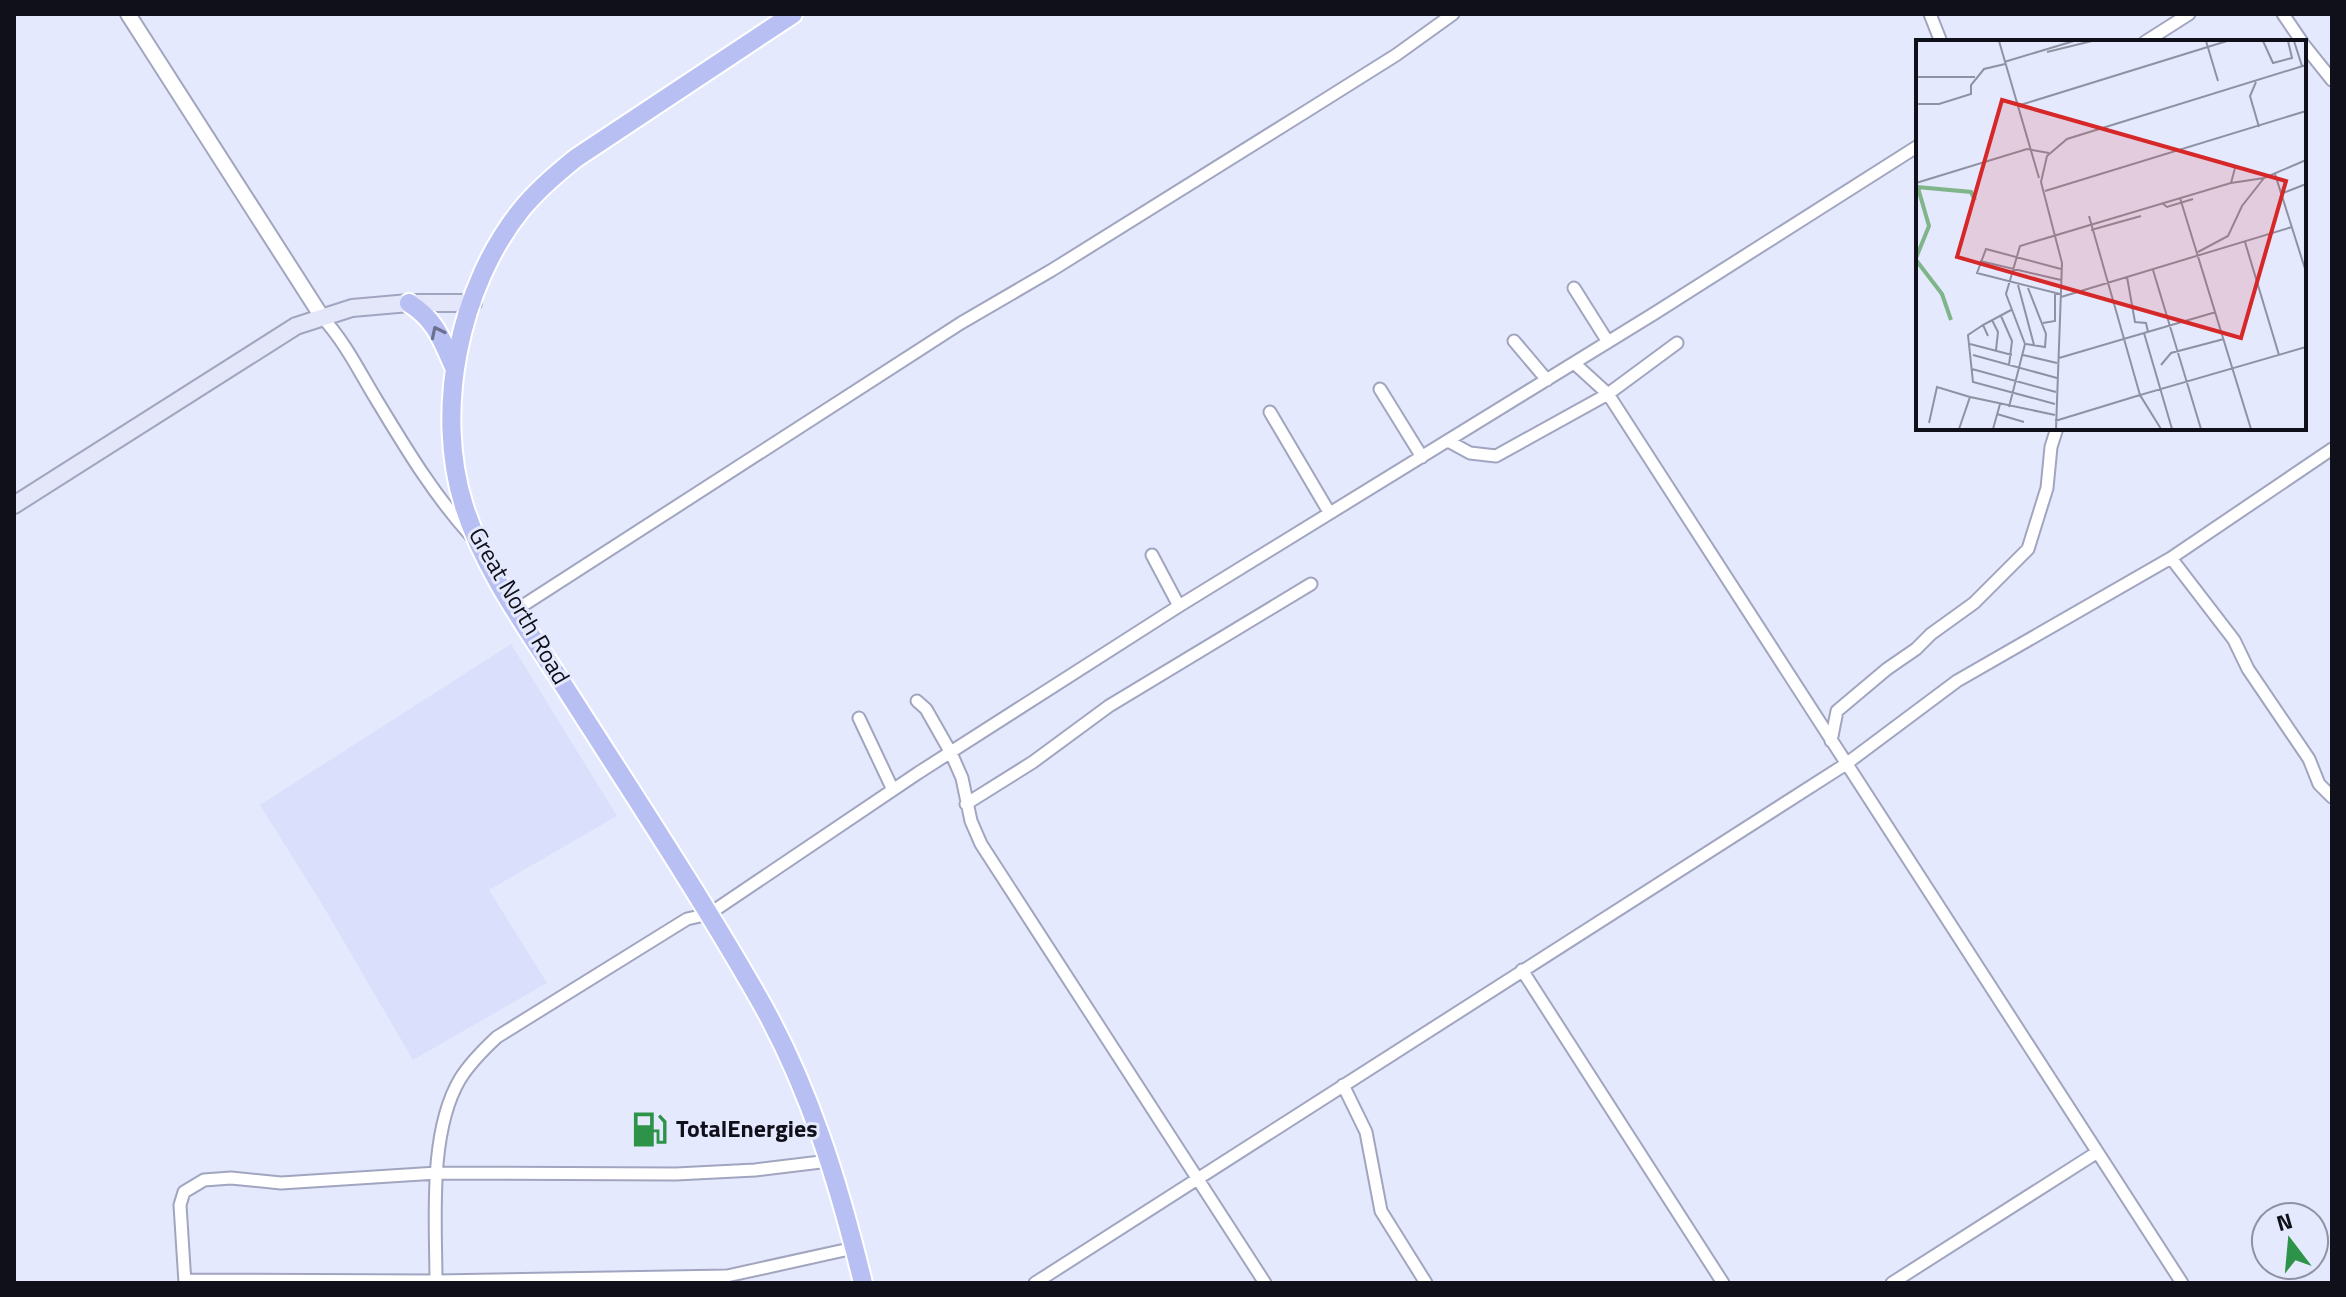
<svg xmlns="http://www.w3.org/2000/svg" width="2346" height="1297" viewBox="0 0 2346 1297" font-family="'Titillium Web',sans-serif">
<rect width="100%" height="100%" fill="#e5e9fe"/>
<!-- built -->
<path fill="#dadffb" d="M511,644l106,172 -128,74 58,93 -134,77 -91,-156 -62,-99z"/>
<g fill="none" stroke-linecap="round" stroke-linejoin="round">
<defs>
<path id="minor" d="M1930,14l11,28
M2283,14l19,28
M2145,42l44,-28
M2304,45l28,35
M1574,288l34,54
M322,317c23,25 37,54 54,82 29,48 57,95 95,137
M1514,341l33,39
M1574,363l34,31 574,889
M1380,389l42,68
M1270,412l59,100
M1448,441l22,12 26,3 112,-62 69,-51
M1152,555l27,51
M2171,558l63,82 14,29 61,90 10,25 13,13
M516,610l445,-287 91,-53 258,-161 86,-54 57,-41
M917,701l9,8 25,44 11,25 9,43 10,23 284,439
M859,718l34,72
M1831,741l6,-30 50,-42 29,-20 15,-15 43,-31 54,-54 19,-61 4,-41 6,-19
M966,804l67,-42 76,-56 202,-122
M1522,970l201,313
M1343,1085l23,47 15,79 45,72
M185,1280l251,1 291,-5 127,-28
M185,1283l-5,-78 4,-13 20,-12 27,-2 50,5 156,-10 239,1 79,-4 74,-9
M436,1283c0,-61 -8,-150 24,-204 10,-16 23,-29 37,-42l190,-118 22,-5 209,-141 261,-167 476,-293 263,-167
M1035,1283l811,-519 111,-83 214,-123 161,-109
M1892,1283l204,-130"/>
<path id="tertiary" d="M128,14l194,303"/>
<path id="secondary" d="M14,505l282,-179 56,-18 57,-5h64"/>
<path id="trunk" d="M793,14l-217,144c-20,16 -39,32 -55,52 -62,77 -87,201 -57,296 21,66 65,125 102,183 65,102 132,203 192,308 51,89 81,187 105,286
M409,303c28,18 33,38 46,66"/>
</defs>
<!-- minor casing -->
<use href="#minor" stroke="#a1a5bf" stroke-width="15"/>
<!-- tertiary casing -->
<use href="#tertiary" stroke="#a1a5bf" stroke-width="18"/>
<!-- secondary casing -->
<use href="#secondary" stroke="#a1a5bf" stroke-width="20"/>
<!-- trunk casing -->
<use href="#trunk" stroke="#fff" stroke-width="22"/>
<!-- minor -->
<use href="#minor" stroke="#fff" stroke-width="11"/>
<!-- tertiary -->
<use href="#tertiary" stroke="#fff" stroke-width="14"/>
<!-- secondary -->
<use href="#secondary" stroke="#e4e7fa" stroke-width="16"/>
<!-- trunk -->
<use href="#trunk" stroke="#b8bff2" stroke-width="18"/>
</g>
<!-- one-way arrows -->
<defs><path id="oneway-chevron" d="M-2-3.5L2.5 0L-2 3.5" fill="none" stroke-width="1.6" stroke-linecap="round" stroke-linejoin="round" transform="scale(2)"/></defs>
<use stroke="#6c7090" href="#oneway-chevron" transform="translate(437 332) rotate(-116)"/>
<!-- icons -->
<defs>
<symbol id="fuel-bare" viewBox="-9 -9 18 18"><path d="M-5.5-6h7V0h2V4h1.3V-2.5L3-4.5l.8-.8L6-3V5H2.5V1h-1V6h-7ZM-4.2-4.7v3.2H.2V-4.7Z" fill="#2c9349" stroke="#e5e9fe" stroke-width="2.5" paint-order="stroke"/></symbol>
</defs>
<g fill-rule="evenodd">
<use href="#fuel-bare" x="624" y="1104" width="51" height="51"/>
</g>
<g text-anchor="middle" stroke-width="6" stroke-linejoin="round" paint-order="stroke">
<!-- street labels -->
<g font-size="24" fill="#0f1019" stroke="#e5e9fe">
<text transform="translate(519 606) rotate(60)" y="8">Great North Road</text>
</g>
<!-- poi labels -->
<g font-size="24" font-weight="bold" fill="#0f1019" stroke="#e5e9fe" text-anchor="start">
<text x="676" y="1137">TotalEnergies</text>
</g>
</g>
<!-- overview -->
<g transform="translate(1916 40)">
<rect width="390" height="390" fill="#e5e9fe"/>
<path fill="none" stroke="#7fb588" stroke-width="4" d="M1,147l54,5 4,8M0,218l13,-32 -11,-38M0,220l26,34 9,26"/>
<path fill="none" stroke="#8f92a2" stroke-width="2" d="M83,1l40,137M290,1l12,40M347,1l10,22 19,-5 -4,-17M378,1l8,25M131,12l45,-11M88,22l70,-21M0,37h59M340,42l-6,14 9,31M0,64h23l32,-10v-9l13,-16 21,-5M101,66l210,-65M359,134l31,98M0,143l111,-34 22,4M315,143l33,-5 42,-18M129,151l261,-80M367,153l23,-9M264,158l71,231M246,163l5,4 26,-8M175,190l50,-14M329,202l34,113M282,212l30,-16 14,-30 22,-28M64,221l81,19M237,230l48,159M211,237l8,45 11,1 2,9M102,245l16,60M144,254l-83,-21 9,-24 75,20M145,257l231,-70M85,276l11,25 -3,24M76,280l6,12 -2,18M127,283l12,-2v-28M67,285l-15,10 5,47 82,22M228,293l72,-21M72,296l-5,-11 28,-15M54,304l42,11M110,304l19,3 1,-13 -18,-46M57,315l84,23M107,315l34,8M143,318l85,-25 28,96M245,325l10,-12 53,-14M56,329l84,23M93,367l16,-63 -19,-50 14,-48 211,-63 4,-15M81,374l27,8M139,381l85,-26 -51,-179M13,383l8,-36 33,10M43,389l11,-32 85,18M77,389l7,-25M140,389l6,-166 -21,-81 6,-26 20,-17 239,-74M245,389l-21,-34 166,-48"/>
<path fill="#d62828" fill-opacity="0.15" stroke="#d62828" stroke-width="4" d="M86,60l284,81 -45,157 -284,-81z"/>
<rect width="390" height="390" fill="none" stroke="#0f1019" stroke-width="4"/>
</g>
<!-- border -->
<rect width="2346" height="1297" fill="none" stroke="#0f1019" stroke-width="32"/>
<!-- north arrow -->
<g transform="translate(2290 1241) rotate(344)"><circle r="38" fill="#e5e9fe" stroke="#8f92a2" stroke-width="2"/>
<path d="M0-6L14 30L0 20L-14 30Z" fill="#2c9349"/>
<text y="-12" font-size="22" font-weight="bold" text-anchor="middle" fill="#0f1019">N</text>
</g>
</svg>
